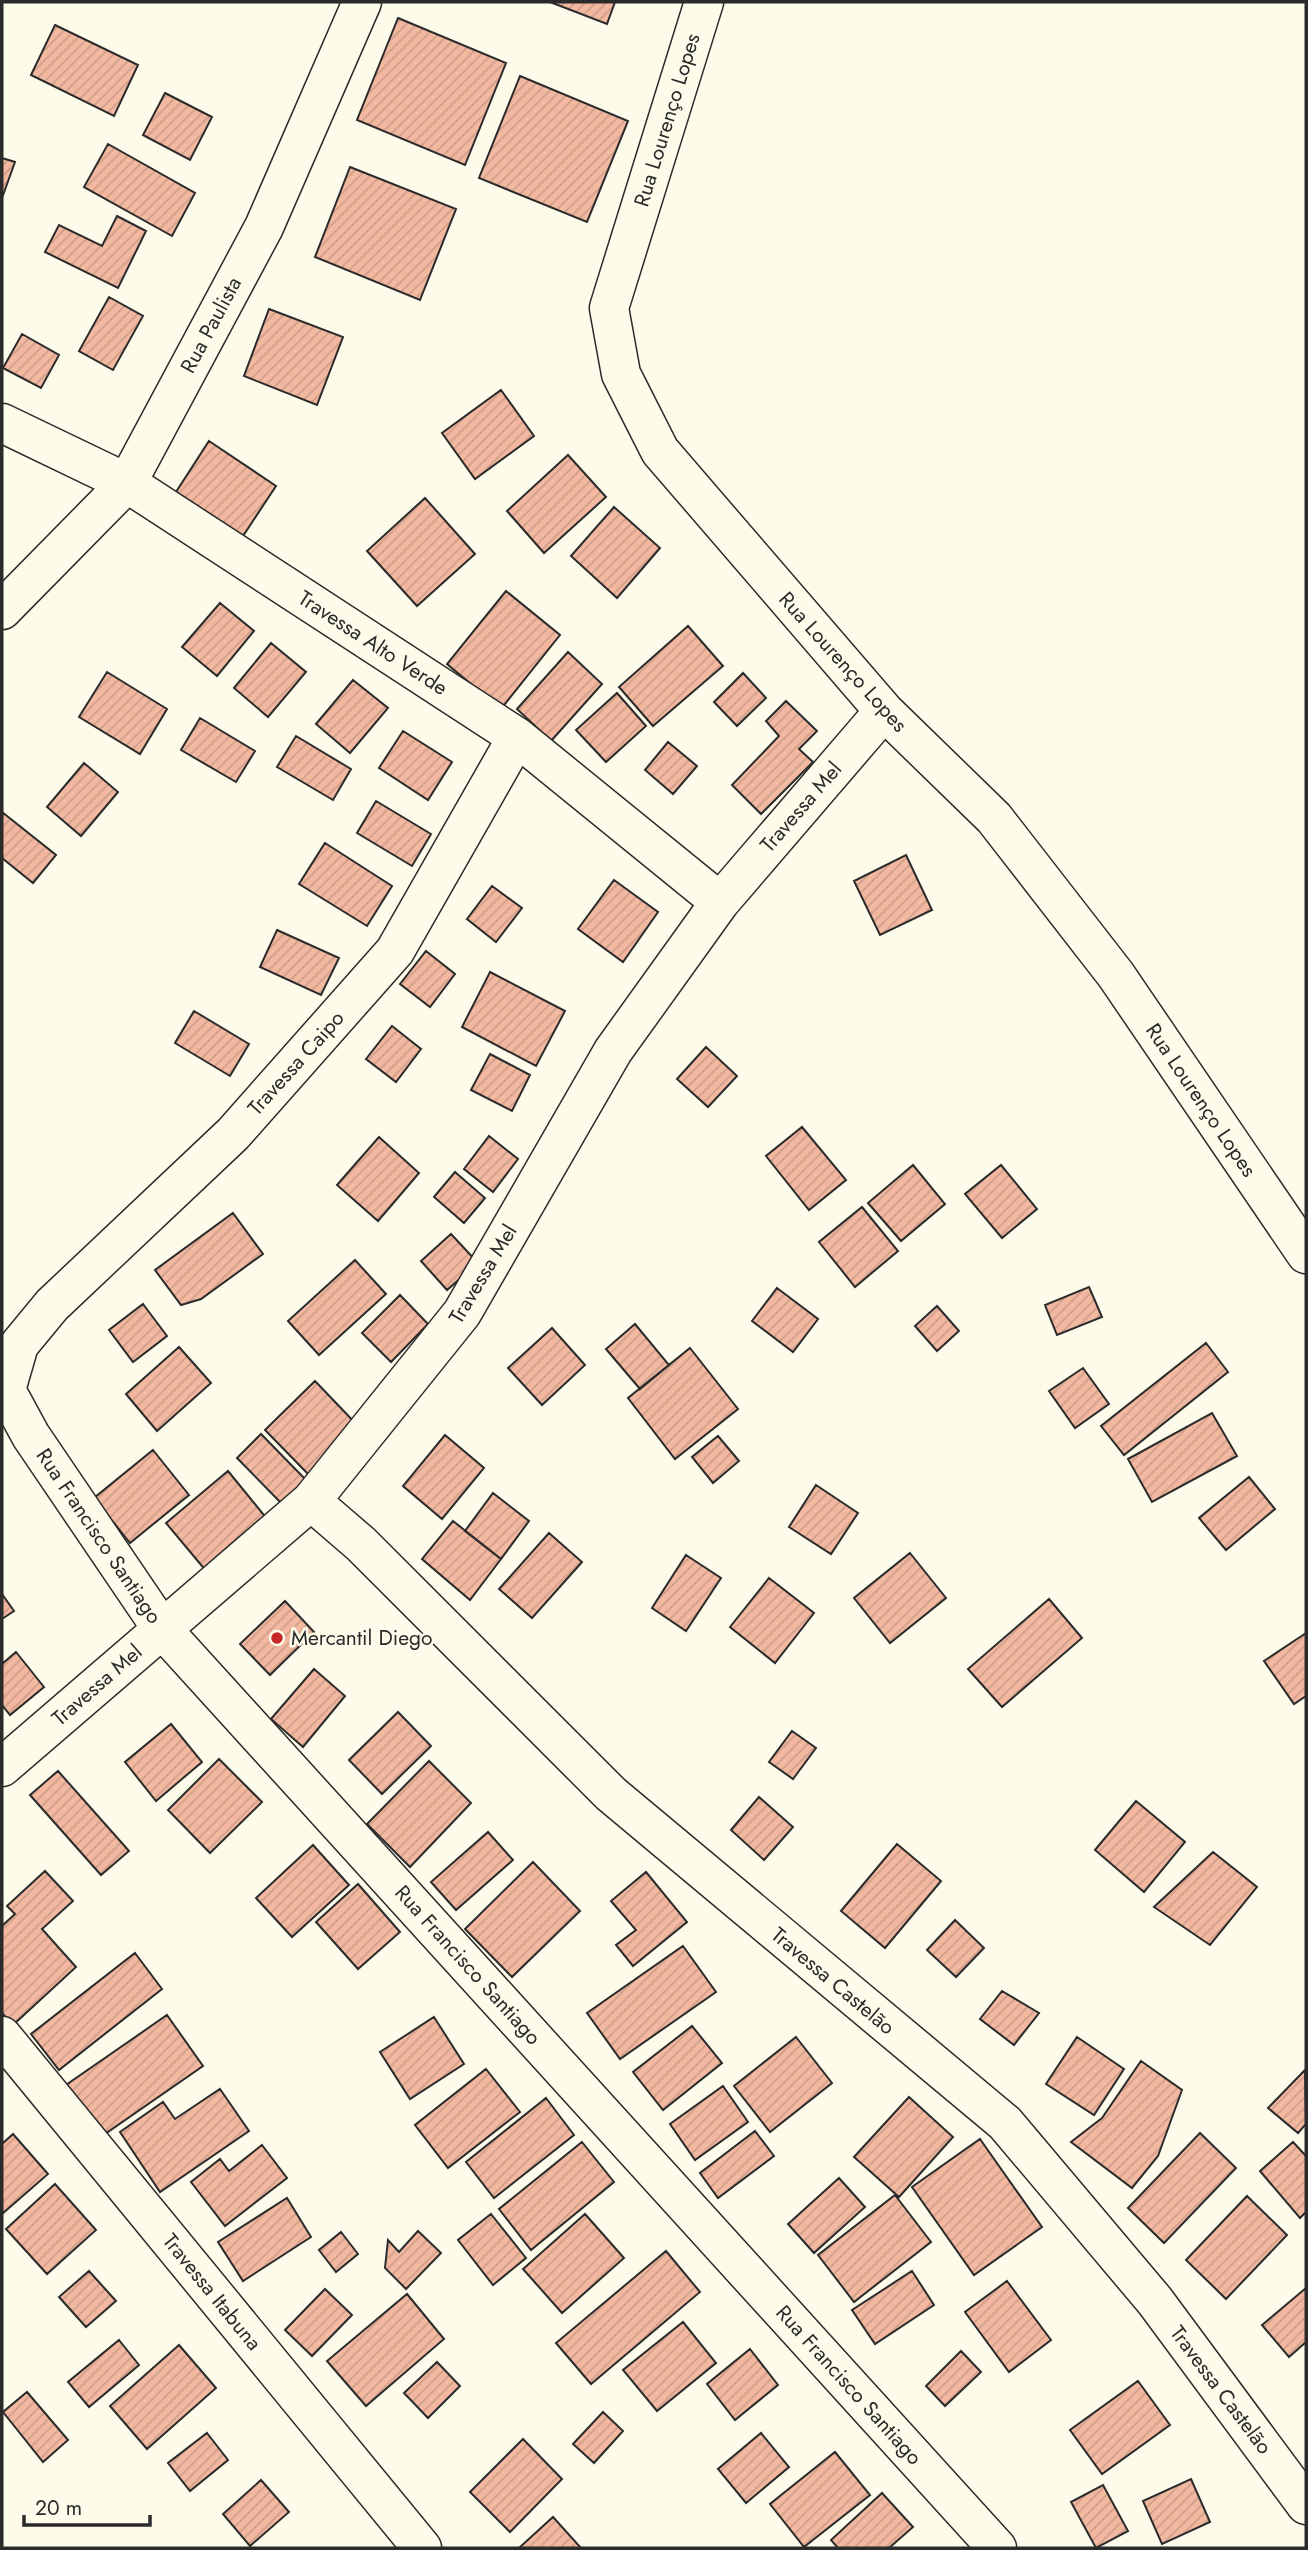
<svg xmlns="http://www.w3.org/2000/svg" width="1308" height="2550" viewBox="0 0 1308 2550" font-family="Jost,sans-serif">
<defs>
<pattern id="building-hatch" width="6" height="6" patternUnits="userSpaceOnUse" patternTransform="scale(1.75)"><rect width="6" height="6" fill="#f2b8a0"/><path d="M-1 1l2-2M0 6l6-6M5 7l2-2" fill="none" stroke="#d09e8a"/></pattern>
</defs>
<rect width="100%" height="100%" fill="#fdfbea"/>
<!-- building -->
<path fill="url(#building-hatch)" stroke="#2b2b2b" stroke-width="2" d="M550,2h65l-8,22z
M398,18l108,45 -41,102 -108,-45z
M55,25l83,40 -24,51 -83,-41z
M520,76l108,45 -41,101 -108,-44z
M165,93l47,24 -22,43 -47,-25z
M108,144l87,49 -23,43 -88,-49z
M2,158l13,4 -13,36z
M350,167l106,42 -36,91 -105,-43z
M117,216l29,15 -28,57 -73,-36 14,-27 43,21z
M109,297l34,19 -30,54 -34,-19z
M269,309l74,28 -26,68 -73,-29z
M22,334l37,21 -18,33 -38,-20z
M501,390l33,46 -59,43 -33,-46z
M209,441l67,45 -33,50 -67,-44z
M568,455l38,42 -62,56 -37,-42z
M425,498l50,56 -58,52 -50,-55z
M614,507l46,41 -43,50 -46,-42z
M506,591l54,44 -59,74 -54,-45z
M220,603l34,28 -37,45 -35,-29z
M688,626l35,40 -70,60 -34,-39z
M271,643l35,29 -38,45 -34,-29z
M568,652l34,32 -51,57 -34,-32z
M107,672l60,37 -27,45 -61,-37z
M743,673l23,25 -29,28 -23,-24z
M353,680l35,28 -38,45 -34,-29z
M617,693l29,33 -40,36 -30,-32z
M786,701l31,30 -18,18 14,13 -52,52 -29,-29 47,-49 -13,-15z
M200,718l55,33 -19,31 -55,-32z
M403,731l49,31 -24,38 -49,-32z
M296,736l55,33 -18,31 -56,-33z
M668,742l29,24 -24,28 -28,-24z
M84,763l34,29 -37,44 -34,-29z
M376,801l55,33 -19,32 -55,-33z
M2,812l54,43 -23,28 -31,-25z
M325,843l67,43 -25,40 -68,-42z
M906,855l26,55 -52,25 -26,-54z
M614,880l44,32 -35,50 -45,-33z
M492,886l30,22 -26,34 -29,-23z
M277,930l62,28 -18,37 -61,-28z
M426,951l29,23 -25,33 -30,-23z
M490,972l75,39 -29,55 -74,-39z
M194,1011l55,33 -19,32 -55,-33z
M392,1026l29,23 -25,33 -30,-23z
M706,1047l31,29 -29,31 -31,-28z
M490,1054l40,21 -18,36 -41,-21z
M802,1127l44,53 -37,30 -43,-54z
M489,1136l29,23 -25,33 -29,-23z
M379,1137l40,36 -41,48 -41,-36z
M913,1165l32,39 -44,37 -33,-38z
M1001,1165l36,44 -35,29 -37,-44z
M455,1172l30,26 -21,25 -30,-26z
M862,1207l36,44 -43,36 -36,-45z
M233,1213l30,41 -62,45 -20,6 -26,-35z
M451,1234l27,29 -31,27 -26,-29z
M355,1260l31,34 -67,61 -31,-34z
M1089,1287l13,30 -45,18 -12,-30z
M777,1288l41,31 -25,33 -41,-31z
M400,1295l28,29 -37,38 -29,-29z
M143,1304l24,32 -34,26 -24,-32z
M937,1306l22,25 -22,20 -22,-25z
M635,1324l34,41 -29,24 -34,-40z
M552,1328l33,37 -43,40 -34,-37z
M1206,1343l22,29 -104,83 -23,-29z
M179,1347l32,36 -54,48 -31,-37z
M690,1348l48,61 -63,50 -47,-61z
M1083,1368l26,36 -34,24 -26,-37z
M315,1381l45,47 -50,48 -45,-46z
M1212,1413l25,43 -85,46 -24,-43z
M261,1434l47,48 -24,24 -47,-48z
M445,1435l39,33 -42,51 -39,-33z
M718,1436l21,25 -26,22 -21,-26z
M153,1450l36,45 -59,48 -36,-45z
M228,1471l40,49 -61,52 -41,-49z
M1249,1477l26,32 -49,41 -27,-32z
M816,1485l42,28 -27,41 -42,-27z
M493,1493l36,28 -28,38 -36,-28z
M453,1521l48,38 -31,41 -48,-41z
M549,1533l33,29 -50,56 -33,-29z
M910,1553l36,45 -56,45 -36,-45z
M686,1555l35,23 -35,53 -34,-23z
M769,1578l45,35 -39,50 -45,-36z
M2,1594l12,17 -12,8z
M1049,1599l33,39 -80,69 -34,-38z
M285,1601l29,31 -44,43 -30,-31z
M1306,1633v63l-12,8 -30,-43z
M16,1652l28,35 -34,28 -8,-10v-41z
M314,1669l31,27 -42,51 -32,-28z
M398,1712l33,34 -49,48 -33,-34z
M171,1724l31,38 -46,39 -31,-39z
M792,1731l24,17 -23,31 -24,-17z
M219,1759l43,43 -52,51 -42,-43z
M429,1761l42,42 -61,64 -43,-43z
M58,1771l71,80 -28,24 -71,-80z
M759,1797l34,30 -29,33 -33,-30z
M1136,1801l49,41 -41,50 -49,-42z
M488,1832l25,28 -57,50 -25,-28z
M897,1844l44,37 -56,67 -44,-37z
M313,1845l36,40 -57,52 -36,-39z
M1213,1852l44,35 -47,58 -56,-38z
M533,1862l47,49 -68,66 -47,-48z
M45,1871l28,30 -31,28 34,38 -63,58 -11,-12v-87l13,-12 -8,-8z
M646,1872l41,50 -54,44 -17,-21 20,-15 -25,-29z
M358,1884l42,48 -42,37 -42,-47z
M955,1920l29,28 -28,29 -29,-27z
M683,1946l33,46 -96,67 -33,-46z
M135,1953l27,36 -103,81 -28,-36z
M1002,1991l37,22 -25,32 -34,-26z
M167,2015l36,51 -101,70 -36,-51z
M434,2017l30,47 -54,35 -30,-47z
M692,2026l30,37 -59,47 -30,-38z
M796,2037l36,46 -62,49 -36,-46z
M1077,2037l47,32 -30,46 -48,-31z
M1141,2061l41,29 -24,66 -26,32 -61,-46 31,-24z
M486,2069l34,43 -72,56 -33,-43z
M1305,2070l1,54 -8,9 -30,-25z
M723,2086l25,36 -53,38 -25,-36z
M220,2089l29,42 -89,61 -40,-60 43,-30 12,17z
M909,2097l44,40 -54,60 -45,-40z
M546,2098l28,37 -80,63 -28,-36z
M755,2131l19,25 -56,42 -18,-25z
M1200,2133l36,35 -72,75 -36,-35z
M13,2134l35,40 -46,40v-70z
M980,2139l62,88 -68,48 -62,-88z
M582,2142l32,40 -83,68 -32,-41z
M1293,2142l13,14v56l-6,6 -40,-47z
M262,2145l25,33 -62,48 -34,-44 29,-23 9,12z
M839,2178l26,29 -51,46 -26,-29z
M55,2184l41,46 -49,44 -41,-45z
M895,2195l36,47 -77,60 -36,-47z
M1247,2196l40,39 -61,64 -40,-39z
M287,2198l24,39 -68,44 -25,-39z
M491,2214l35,44 -33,27 -35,-45z
M585,2214l39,44 -62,55 -39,-44z
M418,2231l23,22 -35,36 -21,-21 3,-28 11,12z
M341,2232l17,22 -22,18 -17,-22z
M666,2251l34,41 -109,92 -35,-41z
M89,2271l27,30 -30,26 -27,-30z
M912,2271l22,34 -59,39 -23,-34z
M1007,2281l44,59 -42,32 -44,-60z
M1306,2288v54l-17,15 -27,-32z
M325,2289l27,26 -40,41 -27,-26z
M407,2294l37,45 -78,67 -39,-45z
M683,2322l33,41 -59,48 -34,-41z
M119,2340l20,25 -50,42 -21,-25z
M179,2345l37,43 -69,61 -37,-43z
M750,2349l28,36 -43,35 -28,-36z
M961,2351l20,21 -36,34 -19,-20z
M437,2362l23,24 -32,32 -24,-25z
M1138,2381l32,44 -68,49 -32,-44z
M27,2392l41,48 -25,22 -40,-50z
M603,2412l20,19 -29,32 -21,-19z
M207,2433l21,27 -38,31 -22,-28z
M761,2433l28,34 -43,36 -28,-34z
M523,2439l39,40 -52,53 -40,-40z
M835,2452l35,43 -66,52 -34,-43z
M1191,2479l19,43 -48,22 -19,-43z
M261,2480l28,32 -39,34 -27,-32z
M1103,2485l25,46 -32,17 -25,-46z
M882,2493l31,34 -24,21h-51l-7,-8z
M553,2517l28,31h-62z"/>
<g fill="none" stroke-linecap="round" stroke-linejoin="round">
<defs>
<path id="minor" d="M704,2l-95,306 12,66 39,77 224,260 110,107 122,157 190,279
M2,423l125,60 390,254 203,165
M2,610l125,-127 137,-256 98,-225
M517,737l-122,214 -162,183 -181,171 -33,40 -13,45 25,46 131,193 835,919
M311,1501l50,43 250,250 394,329 150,178 151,204
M2,1767l309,-266 151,-188 151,-262 107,-149 164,-191
M2,2036l420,512"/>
</defs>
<!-- minor casing -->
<use href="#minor" stroke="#2b2b2b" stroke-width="41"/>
<!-- minor -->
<use href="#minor" stroke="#fdfbea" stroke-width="38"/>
</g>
<!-- markers -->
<circle fill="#c62828" stroke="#fdfbea" stroke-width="2.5" cx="277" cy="1638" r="7"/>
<g text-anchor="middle" stroke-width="5" stroke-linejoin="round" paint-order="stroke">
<!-- street labels -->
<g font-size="21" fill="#2b2b2b" stroke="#fdfbea">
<text transform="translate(667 120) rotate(-73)" y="7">Rua Lourenço Lopes</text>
<text transform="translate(211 325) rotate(-62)" y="7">Rua Paulista</text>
<text transform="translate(373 643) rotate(33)" y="7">Travessa Alto Verde</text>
<text transform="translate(843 662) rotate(48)" y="7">Rua Lourenço Lopes</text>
<text transform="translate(801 807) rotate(-49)" y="7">Travessa Mel</text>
<text transform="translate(296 1063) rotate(-48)" y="7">Travessa Caipo</text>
<text transform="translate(1201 1100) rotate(56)" y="7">Rua Lourenço Lopes</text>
<text transform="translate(483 1274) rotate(-59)" y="7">Travessa Mel</text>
<text transform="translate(99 1536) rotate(56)" y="7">Rua Francisco Santiago</text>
<text transform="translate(97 1685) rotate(-41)" y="7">Travessa Mel</text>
<text transform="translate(468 1965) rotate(48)" y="7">Rua Francisco Santiago</text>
<text transform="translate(833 1981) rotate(40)" y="7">Travessa Castelão</text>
<text transform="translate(212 2292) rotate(51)" y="7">Travessa Itabuna</text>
<text transform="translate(849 2385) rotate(48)" y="7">Rua Francisco Santiago</text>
<text transform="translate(1221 2390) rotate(53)" y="7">Travessa Castelão</text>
</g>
<!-- poi labels -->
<g font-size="21" fill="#2b2b2b" stroke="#fdfbea" text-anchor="start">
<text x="291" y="1645">Mercantil Diego</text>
</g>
</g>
<!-- border -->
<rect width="1308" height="2550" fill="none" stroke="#2b2b2b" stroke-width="7"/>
<!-- scale -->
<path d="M24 2515v10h126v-10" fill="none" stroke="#2b2b2b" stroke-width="3.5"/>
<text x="35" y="2515" font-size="21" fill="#2b2b2b" stroke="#fdfbea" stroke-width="5" paint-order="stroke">20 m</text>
</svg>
